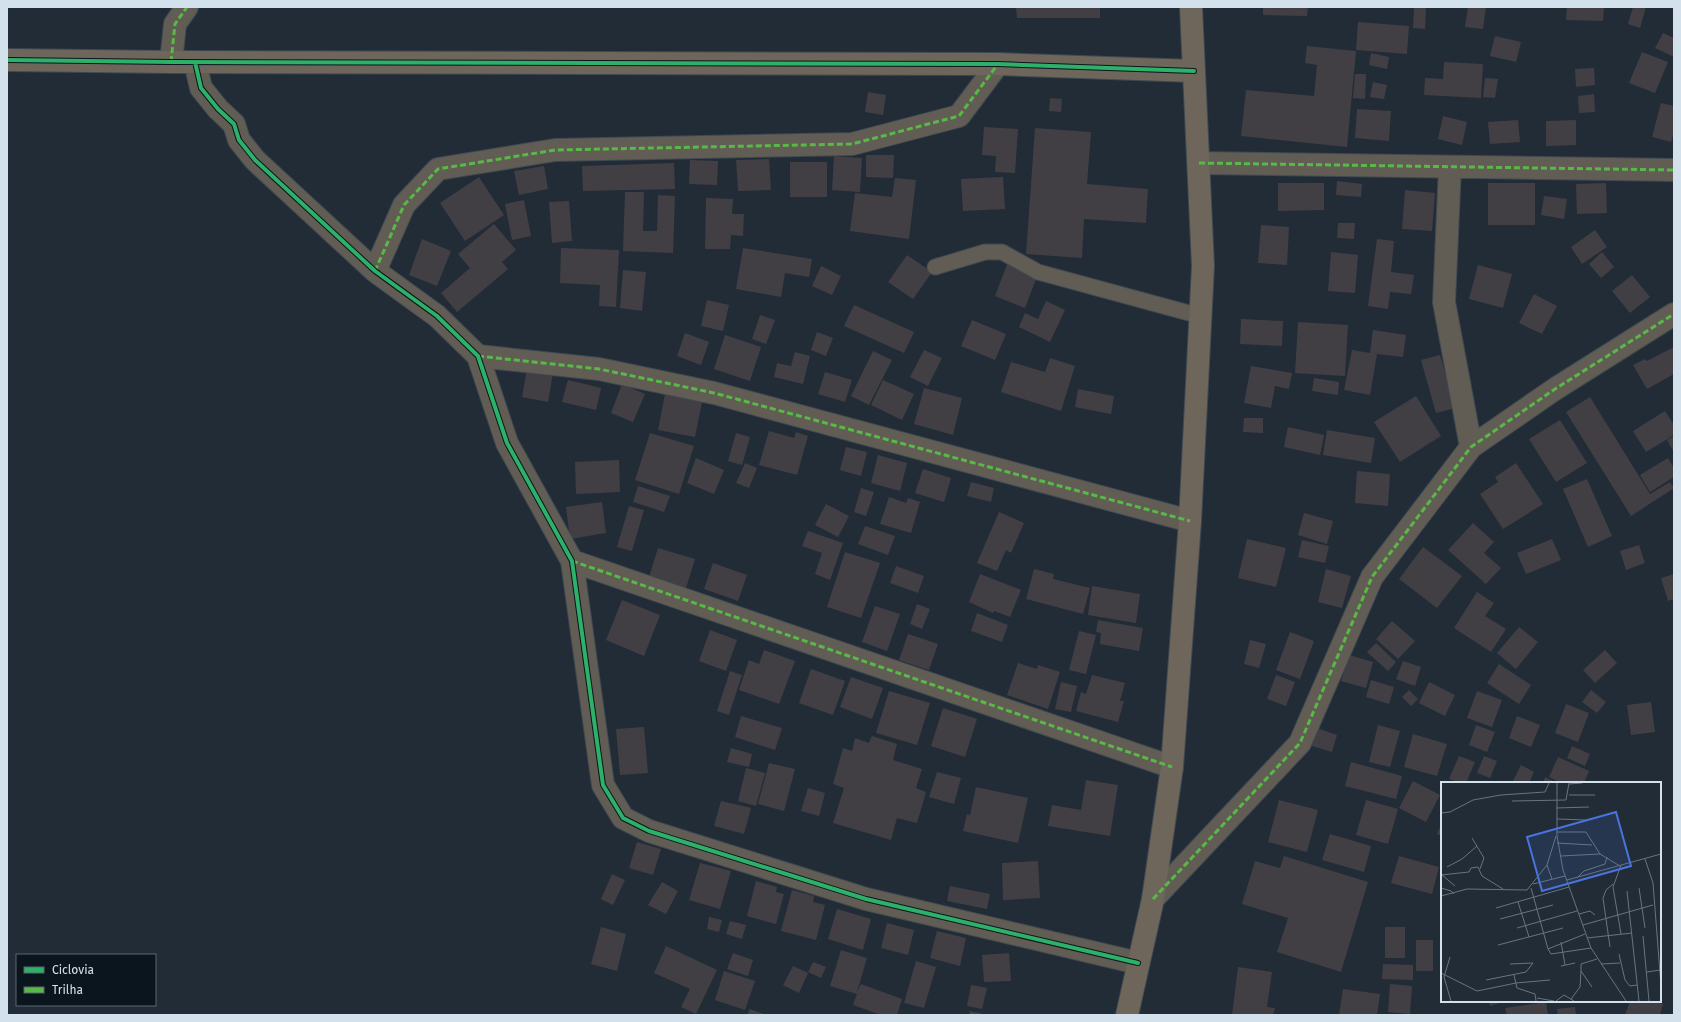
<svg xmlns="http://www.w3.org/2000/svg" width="1681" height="1022" viewBox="0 0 1681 1022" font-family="'Fira Sans',sans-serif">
<rect width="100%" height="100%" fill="#212c37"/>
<!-- building -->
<path fill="#423f44" d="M1016,7h84v11h-83z
M1263,7h45l-1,9 -44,-1z
M1414,7h12l-1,22 -12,-1z
M1468,7h18l-3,22 -18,-2z
M1567,7h37l-1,14 -37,-1z
M1633,7h13l-6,21 -12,-4z
M1358,22l51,4 -2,28 -51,-4z
M1663,33l11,5v19l-19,-9z
M1495,36l26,6 -5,20 -26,-6z
M1307,46l49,5 -9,96 -106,-11 5,-46 68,6 3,-31 -12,-2z
M1642,52l26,10 -13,31 -26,-10z
M1371,53l18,4 -2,12 -18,-4z
M1444,62l39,2 -2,34 -57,-3 1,-17 18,1z
M1594,68l1,17 -19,2 -1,-18z
M1355,74h11l-1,25 -12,-1z
M1485,78l13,1 -3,19 -12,-1z
M1373,82l14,3 -3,14 -14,-2z
M868,92l18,3 -3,20 -18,-3z
M1594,94l1,18 -16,1 -1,-17z
M1050,98l12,1 -1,13 -12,-1z
M1661,103l13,3v26l-3,10 -19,-5z
M1357,109l34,2 -2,30 -34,-3z
M1443,116l24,6 -5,23 -24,-6z
M1518,120l2,22 -30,2 -2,-22z
M1576,120v25l-30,1v-25z
M984,127l34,2 -3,44 -20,-1 1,-16 -14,-1z
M1035,128l56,4 -4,52 61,5 -2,34 -62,-4 -2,39 -56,-4z
M866,155h28l-1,23 -27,-1z
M834,156l28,2 -2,34 -28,-2z
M769,159l2,31 -33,1 -2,-31z
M690,160l28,1 -1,24 -28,-1z
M790,162h37v35h-37z
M674,163l1,26 -92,2 -1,-25z
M544,166l4,23 -29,6 -5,-24z
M479,177l25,38 -39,26 -25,-38z
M1003,177l2,32 -42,2 -2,-32z
M895,178l21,2 -7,59 -59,-8 5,-38 37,4z
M1337,181l25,3 -1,13 -25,-2z
M1278,183h46v27l-46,1z
M1488,183h47v42h-47z
M1606,183l1,30 -30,1 -1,-30z
M1405,190l30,3 -3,38 -30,-2z
M625,192h19l-1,39h14l1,-36 17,1 -2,57 -50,-2z
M1544,196l23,3 -3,20 -23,-4z
M706,198l27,1 -1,15h12l-1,22 -12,-1 -1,14h-25z
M524,200l7,36 -19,4 -7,-36z
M569,201l3,40 -20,2 -3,-41z
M1338,223h17l-1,16 -17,-1z
M494,224l22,26 -14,12 6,7 -51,43 -16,-19 29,-25 -12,-14z
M1261,225l28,2 -2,38 -29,-2z
M1595,230l12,17 -25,17 -11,-17z
M422,239l29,12 -14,35 -28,-11z
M1377,239l17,2 -3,31 23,3 -3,19 -21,-2 -2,17 -20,-3z
M561,248l58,2 -3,57 -17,-1 1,-21 -40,-2z
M743,248l69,11 -3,18 -24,-4 -4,24 -45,-8z
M1331,252l27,3 -3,38 -27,-2z
M1602,252l12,15 -13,11 -12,-14z
M907,255l25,17 -19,27 -25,-17z
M1008,262l30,12 -13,34 -30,-12z
M1478,265l34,9 -9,34 -34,-9z
M821,266l20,10 -9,19 -20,-9z
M623,270l23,2 -4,39 -22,-3z
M1632,275l18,22 -20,16 -18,-22z
M1534,294l23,12 -15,28 -23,-11z
M707,300l22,5 -6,26 -22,-5z
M1046,301l19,9 -15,32 -31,-15 6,-14 13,6z
M854,305l60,27 -10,21 -60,-27z
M760,315l15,5 -9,24 -14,-5z
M1241,319l42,2 -1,25 -42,-2z
M972,320l34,14 -11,26 -34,-14z
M1298,322l50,3 -3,51 -50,-3z
M1373,330l33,5 -3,22 -26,-3 -7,41 -26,-5 8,-40 18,3z
M817,332l16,6 -7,18 -15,-6z
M685,333l24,9 -8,23 -24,-9z
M725,335l36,12 -11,34 -36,-12z
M1674,347v27l-27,15 -14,-24 12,-6 2,2z
M924,350l18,8 -14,28 -18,-9z
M873,351l19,9 -23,45 -18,-9z
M795,352l15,4 -7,28 -29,-7 3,-14 14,3z
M1440,355l15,53 -19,5 -15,-53z
M1050,358l25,8 -14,45 -60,-19 10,-30 34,10z
M1251,366l41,7 -3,16 -14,-3 -4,22 -27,-5z
M527,368l26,5 -5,29 -26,-5z
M825,372l27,8 -7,22 -27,-8z
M1314,378l25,4 -1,13 -26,-4z
M568,380l33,8 -5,22 -34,-8z
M883,380l31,14 -12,26 -31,-15z
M622,384l23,10 -12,28 -22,-9z
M924,388l38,10 -9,37 -39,-11z
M1078,389l36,7 -3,18 -36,-7z
M665,394l37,8 -7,35 -37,-7z
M1416,396l25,40 -41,26 -26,-40z
M1590,397l60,97 20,-12 4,6 -43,28 -65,-104z
M1665,411l9,14v10l-28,17 -13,-21z
M1244,418h19v15l-20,-1z
M1560,420l27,43 -31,19 -27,-43z
M1288,427l36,8 -4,20 -36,-8z
M1327,430l48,8 -4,25 -48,-8z
M769,431l25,7 2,-6 12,4 -11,39 -38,-10z
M650,433l44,13 -15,48 -44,-14z
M736,433l14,4 -8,28 -14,-4z
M1674,436v16l-7,-12z
M846,447l21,5 -6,24 -21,-6z
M878,455l29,8 -7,28 -29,-8z
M696,458l28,12 -10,24 -27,-11z
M1668,458l6,10v9l-24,15 -10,-17z
M619,460l1,32 -44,2 -1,-32z
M745,463l12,5 -8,20 -13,-5z
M1516,463l27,41 -40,25 -23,-35 18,-12 -3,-5z
M923,469l28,9 -7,24 -29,-9z
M1357,471l33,3 -2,32 -33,-3z
M1587,479l25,57 -24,11 -25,-58z
M971,482l23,6 -3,14 -24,-6z
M638,486l32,10 -6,16 -31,-10z
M861,488l13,4 -8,24 -12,-4z
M889,497l17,6 2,-5 12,4 -9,31 -31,-9z
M602,502l4,31 -36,6 -4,-32z
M826,504l23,12 -11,21 -23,-12z
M629,506l15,4 -12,41 -15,-4z
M999,512l25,11 -13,30 -5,-3 -9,21 -20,-8z
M1304,513l29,8 -6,23 -29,-9z
M1473,523l21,19 -10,11 17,15 -15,16 -38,-34z
M865,526l30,10 -7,19 -30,-11z
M808,531l35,12 -13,37 -15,-6 7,-21 -20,-7z
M1247,539l39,9 -10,39 -38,-9z
M1552,539l9,21 -35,14 -9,-21z
M1302,540l27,6 -4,17 -27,-6z
M1639,545l6,18 -19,7 -6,-19z
M1423,547l39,29 -25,32 -38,-29z
M658,548l37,11 -9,29 -37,-11z
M845,552l35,11 -19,55 -34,-11z
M713,563l34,12 -9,26 -34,-12z
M896,566l28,10 -6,17 -28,-10z
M1034,569l20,5 -1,5 37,9 -7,26 -57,-15z
M1326,569l25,7 -9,32 -24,-6z
M980,574l41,16 -11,27 -16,-6 -1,2 -24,-11z
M1674,574v25l-6,2 -7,-23z
M1092,586l48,8 -4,29 -48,-8z
M1477,592l17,11 -9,13 21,13 -15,23 -37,-24z
M622,600l38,15 -16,41 -38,-16z
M917,604l13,5 -8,20 -12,-5z
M875,606l25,8 -13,37 -25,-9z
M977,613l31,12 -6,17 -31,-11z
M1098,620l45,8 -4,23 -39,-7 1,-11 -5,-1z
M1392,621l23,20 -17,18 -22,-20z
M1519,627l19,15 -22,27 -19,-16z
M710,630l27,10 -11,31 -27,-10z
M1079,631l17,4 -10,39 -17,-4z
M1290,632l24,9 -14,38 -24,-9z
M908,634l30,10 -9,26 -30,-10z
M1250,640l16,4 -7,24 -15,-4z
M1376,643l20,19 -8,9 -21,-19z
M764,650l31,11 -16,43 -40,-14 10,-30 10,4z
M1605,650l12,13 -22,20 -12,-13z
M1349,655l24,7 -7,26 -25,-7z
M1403,661l18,6 -6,19 -19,-7z
M1018,663l19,6 1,-4 22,7 -12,37 -41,-14z
M1499,664l32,21 -12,19 -32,-21z
M811,669l34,12 -12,34 -34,-12z
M730,671l12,4 -13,40 -12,-4z
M1092,675l33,8 -5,18h4l-6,21 -42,-11 5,-19 5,2z
M1276,675l19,7 -9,24 -19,-7z
M851,677l32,11 -11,31 -32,-12z
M1371,680l23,7 -5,17 -23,-7z
M1061,682l16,4 -6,26 -16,-3z
M1429,682l26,13 -10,21 -26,-13z
M1409,690l9,9 -7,7 -9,-9z
M1591,690l15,12 -9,11 -15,-11z
M889,691l41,12 -13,42 -41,-12z
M1477,691l25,9 -10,27 -25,-9z
M1651,702l4,30 -24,3 -4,-30z
M1566,704l23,9 -11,29 -23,-9z
M943,708l34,11 -12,38 -34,-11z
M741,716l41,12 -7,22 -40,-13z
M1517,716l23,9 -9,22 -22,-9z
M1378,725l22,6 -10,36 -21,-5z
M1476,725l19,7 -8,20 -18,-7z
M644,727l4,46 -28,2 -4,-46z
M1317,728l20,7 -5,17 -20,-6z
M1413,734l34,10 -10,32 -33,-9z
M872,736l25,8 -4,16 29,9 -6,19 10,4 -9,31 -20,-5 -6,22 -58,-17 11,-35 -11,-4 10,-36 9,3 3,-13 14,5z
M1572,746l18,8 -5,12 -18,-8z
M731,748l21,6 -3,13 -22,-5z
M1459,756l16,6 -9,21h-6l-11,-4z
M1484,756l13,5 -7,17 -13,-5z
M1558,757l31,14 -5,12h-23l-12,-6z
M1351,762l51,14 -6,23 -51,-13z
M769,763l26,6 -11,42 -26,-7z
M1521,765l13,7 -5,11h-17z
M746,768l19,5 -9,33 -18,-5z
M937,772l24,6 -7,26 -25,-7z
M1545,777l12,6h-14z
M1086,780l32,5 -8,51 -62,-10 4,-21 29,5z
M1413,781l27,14 -14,27 -27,-14z
M976,787l52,11 -10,45 -55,-12 4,-17 3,1z
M808,788l17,5 -6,23 -18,-5z
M1279,800l39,10 -11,42 -39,-10z
M1366,800l32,9 -10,35 -32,-9z
M721,801l30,7 -7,26 -30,-8z
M1442,822v14l-5,-2z
M1330,834l41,12 -7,26 -42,-12z
M637,842l24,7 -8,26 -24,-7z
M1284,856l84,26 -27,90 -64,-20 11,-34 -46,-14 13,-43 25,7z
M1399,856l40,11 -7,27 -41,-11z
M1038,861l2,37 -37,2 -1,-37z
M700,863l31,8 -11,38 -31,-9z
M612,874l13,6 -12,25 -12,-6z
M756,881l21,6 -1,5 8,2 -8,30 -29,-8z
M662,882l16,9 -12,23 -18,-9z
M950,886l40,8 -3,15 -40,-8z
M792,890l22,6 -1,6 12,3 -9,35 -35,-9z
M837,909l34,10 -8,31 -35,-11z
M709,917l13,3 -3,12 -12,-3z
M730,921l16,4 -4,14 -16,-5z
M887,923l27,7 -6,25 -27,-7z
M601,927l25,7 -9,37 -26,-7z
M1385,927h20v31h-20z
M937,931l29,7 -6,28 -30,-8z
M1416,940h17v31h-17z
M666,946l51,24 -21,44 -15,-7 9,-18 -36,-16z
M841,950l26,8 -10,34 4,-8 41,15 -5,16h-16l-28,-10 4,-11 -27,-8z
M733,953l20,7 -5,16 -21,-7z
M1009,953l2,28 -27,1 -2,-27z
M916,961l20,6 -12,41 -20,-5z
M813,962l13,5 -5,11 -13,-6z
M1383,964l30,1v15l-31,-1z
M793,966l15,7 -9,20 -16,-8z
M1238,967l34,5 -5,35 8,1 -2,7h-41z
M724,971l31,10 -10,29 -30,-10z
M1390,984l22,2 -2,28 -22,-2z
M971,985l16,3 -5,21 -15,-3z
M1343,989l37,5 -3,21h-38z
M1489,1001h17l-16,5z
M1630,1001h23l10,3 -3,11h-35z
M1546,1002l2,13h-41l-2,-7z
M1575,1007l1,8h-18l-1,-6z
M750,1009l16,6h-19z
M970,1011l13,3v1h-14z"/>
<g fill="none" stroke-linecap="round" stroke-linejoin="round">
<defs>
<path id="lane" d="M935,267l50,-15h17l36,20 162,44"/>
<path id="street" d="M171,62l4,-38 12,-17
M195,62l6,26 17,21 16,15 5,16 16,20 120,111 62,45 41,40 29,87 65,118 31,224 20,33 26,13 217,68 272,64
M1199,163l475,7
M1450,167l-6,135 27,145
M375,271l29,-66 34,-36 117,-19 297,-6 107,-28 39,-52
M478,356l121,13 115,24 476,128
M572,561l600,206
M1153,899l147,-156 72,-166 99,-130 84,-58 119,-75"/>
<path id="secondary" d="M7,60l164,2 827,2 196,7
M1127,1015l26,-116 19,-132 18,-246 13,-255 -12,-259"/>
</defs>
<!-- lane casing -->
<use href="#lane" stroke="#3f4952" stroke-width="17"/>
<!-- street casing -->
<use href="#street" stroke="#3f4952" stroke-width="24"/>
<!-- secondary casing -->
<use href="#secondary" stroke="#3f4952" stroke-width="24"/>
<!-- lane -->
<use href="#lane" stroke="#615c54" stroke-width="15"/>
<!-- street -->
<use href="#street" stroke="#615c54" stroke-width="22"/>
<!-- secondary -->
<use href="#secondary" stroke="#6e665b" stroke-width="22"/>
<!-- quiet -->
<path stroke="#58b947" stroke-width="3" stroke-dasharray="6 3" stroke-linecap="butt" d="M171,62l4,-38 12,-17
M1199,163l475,7
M375,271l29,-66 34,-36 117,-19 297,-6 107,-28 39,-52
M478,356l121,13 115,24 476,128
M572,561l600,206
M1153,899l147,-156 72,-166 99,-130 84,-58 119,-75"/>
<defs>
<path id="cycleway" d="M7,60l164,2 827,2 196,7
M195,62l6,26 17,21 16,15 5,16 16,20 120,111 62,45 41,40 29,87 65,118 31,224 20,33 26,13 217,68 272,64"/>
</defs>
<!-- cycleway casing -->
<use href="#cycleway" stroke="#0b151d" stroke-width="6"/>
<!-- cycleway -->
<use href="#cycleway" stroke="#2db169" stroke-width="4"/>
</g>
<!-- overview -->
<g transform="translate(1441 782)">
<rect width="220" height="220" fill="#212c37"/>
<path fill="none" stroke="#687480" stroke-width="1" d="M116,1v53l6,34 28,78 35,53M128,2l13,-1M128,13h26M71,19l54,-1 3,-17M115,26l33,-1M0,31l9,-1 23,-12 28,-5 44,-3 4,-9M116,37l29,1M116,50h29l14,22 20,12M31,56l12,20 -4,11M116,61l35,2M120,74l39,-2M204,77l8,24 8,103M106,83l5,14M180,83l-8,22 8,47M6,85l15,-8 15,-13M0,93l28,-3 2,-4 7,-1 4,9 21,13M1,93l13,11M137,95l6,-6 21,-7 2,-7M126,98l94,-26M92,102l32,-8M0,106l10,3 3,3M90,106l17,61M198,106l6,40M186,109l12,110M0,114l26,-7 60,1 20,-25 9,-29M77,120l11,35M55,126l73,-21M138,132l11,-3 5,4M59,137l53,-14M142,143l70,-20M76,146l60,-17M144,152l-37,15 3,5 40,-6M202,154l6,65M146,156l45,-5M120,160l4,23M57,163l65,-17M169,165l-7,-49 3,-8 7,-6M178,172l6,26 5,6 7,-1M9,175l-6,20 7,24M69,182l23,-1M160,182l19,-1M120,184l14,-3M206,190l13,-2M0,191l36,18 39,-8 34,-3M73,193l3,13 18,6 1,7M45,198l40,-8 7,-9M151,205l-11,-16v-7l16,-5M96,216l17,3M130,217l9,-12 1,-16M115,219l8,-6 10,6"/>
<path fill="#4a73dd" fill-opacity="0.15" stroke="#4a73dd" stroke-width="2" d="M175,30l15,54 -89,25 -15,-54z"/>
<rect width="220" height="220" fill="none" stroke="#d3e1ed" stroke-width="2"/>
</g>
<!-- border -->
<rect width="1681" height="1022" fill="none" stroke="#d3e1ed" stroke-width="16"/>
<!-- legend -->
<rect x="16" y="954" width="140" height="52" fill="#0b151d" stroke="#5b6770"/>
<rect x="24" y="967" width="20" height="6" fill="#2db169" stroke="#5b6770"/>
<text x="52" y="974" font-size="12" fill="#d3e1ed">Ciclovia</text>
<rect x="24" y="987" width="20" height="6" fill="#58b947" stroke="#5b6770"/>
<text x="52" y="994" font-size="12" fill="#d3e1ed">Trilha</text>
</svg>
